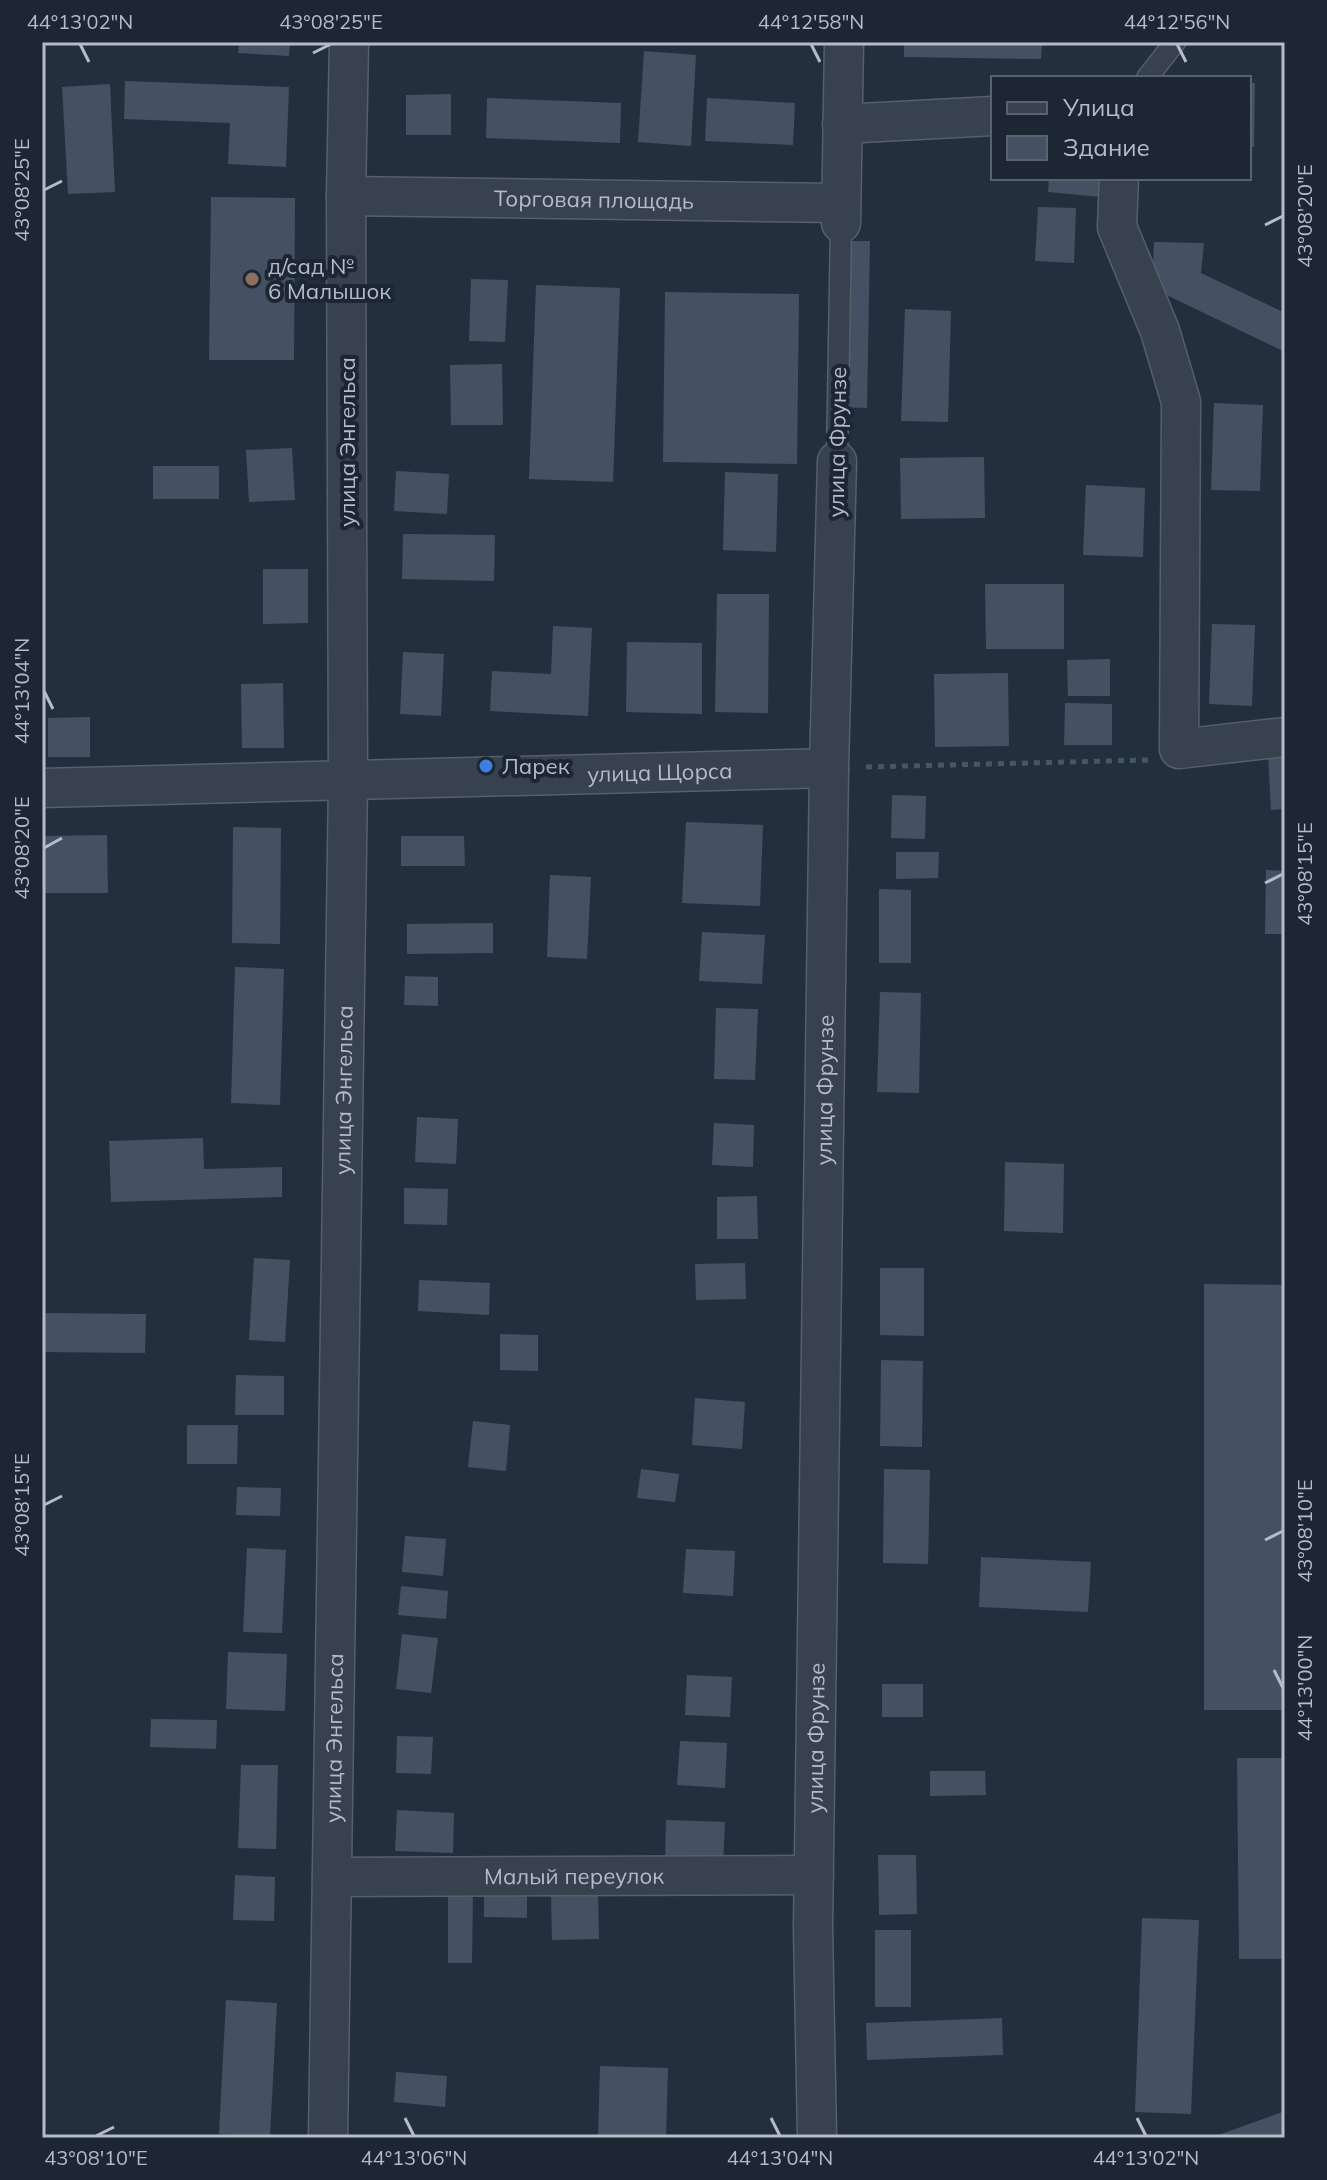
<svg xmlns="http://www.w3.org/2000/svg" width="1327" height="2180" viewBox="0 0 1327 2180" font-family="Mulish,sans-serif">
<rect width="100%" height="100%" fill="#242f3e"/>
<!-- building -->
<path fill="#455162" d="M239,42h51l-1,14 -51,-3z
M904,42h138l-1,17 -137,-2z
M644,51l52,4 -5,91 -53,-4z
M125,81l164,6 -3,80 -58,-3 2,-41 -106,-4z
M1249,83h6l-1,64h-5z
M110,84l5,108 -47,2 -6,-107z
M451,94v41h-45v-40z
M487,98l134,5 -1,40 -134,-5z
M707,98l88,5 -2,42 -88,-4z
M1049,178h53l-1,19 -53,-5z
M211,197l84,1 -1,162h-85z
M1038,207l38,1 -2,55 -39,-2z
M838,241h32l-3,167 -32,-1z
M1154,242l50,1 -3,30 84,40v39l-133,-64z
M471,279l37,1 -3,62 -36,-1z
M536,285l84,3 -7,194 -84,-3z
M665,292l134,2 -2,170 -134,-2z
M905,309l46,2 -3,111 -47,-1z
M502,364l1,61h-52l-1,-60z
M1214,403l49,2 -3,86 -49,-1z
M292,448l3,52 -46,2 -3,-52z
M984,457l1,61 -84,1 -1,-61z
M153,466h66v33h-66z
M396,471l53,3 -2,40 -53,-3z
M725,472l53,2 -2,78 -53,-2z
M1086,485l59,3 -2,69 -60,-2z
M403,534l92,1 -1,46 -92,-2z
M263,569h45v54l-45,1z
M985,584h79v65h-78z
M717,594h52l-1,119 -53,-1z
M1212,624l43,1 -3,81 -43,-2z
M553,626l39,2 -4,88 -98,-5 2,-40 59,3z
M627,642l75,1v71l-76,-2z
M403,652l41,2 -3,62 -41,-2z
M1110,659v37h-42l-1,-36z
M1008,673l1,73 -74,1 -1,-73z
M283,683l1,65h-42l-1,-64z
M1065,703l47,1v41h-48z
M90,717v40h-42v-39z
M1285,755v54l-14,1 -3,-54z
M892,795l34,1 -1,43 -34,-1z
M686,822l77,3 -3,81 -78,-3z
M233,827l48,1 -1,116 -48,-1z
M107,835l1,58h-66v-57z
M401,836h63l1,30h-64z
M896,852h43l-1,26 -42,1z
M1266,870l19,1v63h-20z
M550,875l41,2 -4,82 -40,-2z
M879,889l32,1v73h-32z
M493,923v30l-86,1v-30z
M702,932l63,3 -3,49 -63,-3z
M235,967l49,2 -4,136 -49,-2z
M405,976l33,1v29l-34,-1z
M880,992l41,1 -2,100 -42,-1z
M716,1008l42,1 -3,71 -41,-1z
M417,1117l41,2 -2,45 -41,-2z
M714,1123l40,2 -1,42 -41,-2z
M203,1138l1,31 78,-2v30l-171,5 -2,-61z
M1005,1162l59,2 -1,69 -59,-2z
M404,1188l44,1 -1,36 -43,-1z
M757,1196l1,43h-41v-42z
M254,1258l36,2 -5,82 -36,-2z
M745,1263l1,36 -50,1 -1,-36z
M880,1268h44v68l-44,-1z
M419,1280l71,3 -1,32 -71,-4z
M1204,1284l81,1v425h-81z
M42,1313l104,1 -1,39 -103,-1z
M500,1334l38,1v36l-38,-1z
M881,1360l42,1 -1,86 -42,-1z
M236,1375l48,1v39h-49z
M695,1398l50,4 -3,47 -50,-4z
M473,1421l37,4 -4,46 -38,-4z
M187,1425h51l-1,39h-50z
M641,1469l38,5 -4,28 -38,-4z
M884,1469l46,1 -2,94 -45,-1z
M237,1487l44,1 -1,28 -44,-1z
M405,1536l41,3 -3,37 -41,-4z
M247,1548l39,2 -4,83 -39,-1z
M686,1549l49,2 -2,45 -50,-3z
M981,1557l110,5 -3,50 -109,-5z
M401,1586l47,5 -2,28 -48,-4z
M402,1634l36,4 -7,55 -35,-4z
M228,1652l59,2 -2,57 -59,-2z
M687,1675l45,2 -2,40 -45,-2z
M882,1684h41v33h-41z
M151,1719l66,1 -1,29 -66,-2z
M397,1736l36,1 -2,37 -35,-1z
M680,1741l47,2 -2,45 -48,-3z
M1237,1758h48v201h-46z
M241,1765h37l-2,84 -38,-1z
M930,1771h55l1,24 -56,1z
M397,1810l57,3 -1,40 -58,-2z
M666,1820l59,2 -2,45 -58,-2z
M878,1855h38l1,59 -38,1z
M235,1875l40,2 -1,44 -41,-1z
M484,1885h43v33l-43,-1z
M473,1892l-1,71h-24v-70z
M598,1893l1,46 -47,1 -1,-46z
M1142,1918l57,2 -8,194 -56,-2z
M875,1930h36v77h-36z
M226,2000l51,3 -7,133 -51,-2z
M1002,2018l1,37 -136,5 -1,-37z
M600,2066l68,2 -2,70h-68z
M396,2072l51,4 -2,31 -51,-5z
M1285,2111v27h-75z"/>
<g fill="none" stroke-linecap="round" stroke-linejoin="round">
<defs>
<path id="lane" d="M1147,78l28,-36
M837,461l4,-238"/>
<g id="street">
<path d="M842,124l151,-8"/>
<path d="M1119,178l-2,49 43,104 21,71 -2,347 106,-12"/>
<path id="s1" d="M346,196l495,7"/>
<path d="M841,223l3,-181"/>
<path id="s2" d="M42,788l787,-20"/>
<path id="s3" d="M332,1877l482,-2"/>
<path id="s4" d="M328,2138l20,-1356 -2,-586 3,-154"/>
<path id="s5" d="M817,2138l-4,-211 16,-1159 8,-307"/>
</g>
</defs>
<!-- lane casing -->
<use href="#lane" stroke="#565f6c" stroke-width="23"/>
<!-- street casing -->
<use href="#street" stroke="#565f6c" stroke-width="41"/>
<!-- path -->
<path stroke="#44595c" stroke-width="5" stroke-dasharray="6 6" stroke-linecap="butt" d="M866,767l282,-7"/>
<!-- lane -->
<use href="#lane" stroke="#38414e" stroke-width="20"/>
<!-- street -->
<use href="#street" stroke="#38414e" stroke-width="38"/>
</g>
<!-- ticks -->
<path fill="none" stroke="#b4bcc9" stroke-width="3" d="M80,44l9,18M811,44l9,18M1177,44l9,18M313,53l18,-9M44,190l18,-9M1265,225l18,-9M44,691l9,18M44,848l18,-10M1265,883l18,-9M44,1505l18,-9M1265,1540l18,-9M1274,1670l9,18M405,2118l9,18M771,2118l9,18M1137,2118l9,18M96,2136l18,-9"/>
<!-- markers -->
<circle fill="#8d6e63" stroke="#1d2633" stroke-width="3" cx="252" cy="279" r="8"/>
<circle fill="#3f7fe0" stroke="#1d2633" stroke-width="3" cx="486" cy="766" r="8"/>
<g text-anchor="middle" stroke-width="8" stroke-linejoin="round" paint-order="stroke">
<!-- street labels -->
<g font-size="22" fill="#b4bcc9" stroke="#1d2633">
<text dy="8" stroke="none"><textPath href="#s1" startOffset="248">Торговая площадь</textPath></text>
<text transform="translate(347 442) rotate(-90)" y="8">улица Энгельса</text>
<text transform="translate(837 442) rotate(-89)" y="8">улица Фрунзе</text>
<text dy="8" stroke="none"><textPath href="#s2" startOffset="618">улица Щорса</textPath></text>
<text dy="8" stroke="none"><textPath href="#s4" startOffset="1048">улица Энгельса</textPath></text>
<text dy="8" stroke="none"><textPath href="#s5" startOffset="1048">улица Фрунзе</textPath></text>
<text dy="8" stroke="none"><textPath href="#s4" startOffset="400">улица Энгельса</textPath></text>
<text dy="8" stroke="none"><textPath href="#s5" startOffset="400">улица Фрунзе</textPath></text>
<text dy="8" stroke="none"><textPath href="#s3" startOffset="242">Малый переулок</textPath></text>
</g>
<!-- poi labels -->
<g font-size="22" fill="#b4bcc9" stroke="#1d2633" text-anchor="start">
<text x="268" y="274">д/сад №<tspan x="268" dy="25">6 Малышок</tspan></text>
<text x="502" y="774">Ларек</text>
</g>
</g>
<!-- border -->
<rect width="1327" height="2180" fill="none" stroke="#1d2633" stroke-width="88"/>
<!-- legend -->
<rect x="991" y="76" width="260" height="104" fill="#1d2633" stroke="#59626f" stroke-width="2"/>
<rect x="1007" y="102" width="40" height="12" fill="#38414e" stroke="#59626f" stroke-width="2"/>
<text x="1063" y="116" font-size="24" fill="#b4bcc9">Улица</text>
<rect x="1007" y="136" width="40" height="24" fill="#455162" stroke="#59626f" stroke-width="2"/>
<text x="1063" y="156" font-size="24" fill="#b4bcc9">Здание</text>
<rect x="44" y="44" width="1239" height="2092" fill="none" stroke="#b4bcc9" stroke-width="3"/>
<g font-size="20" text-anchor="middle" fill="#b4bcc9">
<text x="80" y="29">44°13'02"N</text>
<text x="331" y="29">43°08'25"E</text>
<text x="811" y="29">44°12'58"N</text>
<text x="1177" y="29">44°12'56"N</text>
<text transform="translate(22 190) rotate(-90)" y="7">43°08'25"E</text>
<text transform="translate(1305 216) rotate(-90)" y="7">43°08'20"E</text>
<text transform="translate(22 691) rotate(-90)" y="7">44°13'04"N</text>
<text transform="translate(22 848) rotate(-90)" y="7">43°08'20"E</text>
<text transform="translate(1305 874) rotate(-90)" y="7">43°08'15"E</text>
<text transform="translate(22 1505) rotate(-90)" y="7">43°08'15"E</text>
<text transform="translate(1305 1531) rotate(-90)" y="7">43°08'10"E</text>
<text transform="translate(1305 1688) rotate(-90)" y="7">44°13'00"N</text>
<text x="96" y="2165">43°08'10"E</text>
<text x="414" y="2165">44°13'06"N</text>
<text x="780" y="2165">44°13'04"N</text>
<text x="1146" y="2165">44°13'02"N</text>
</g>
</svg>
